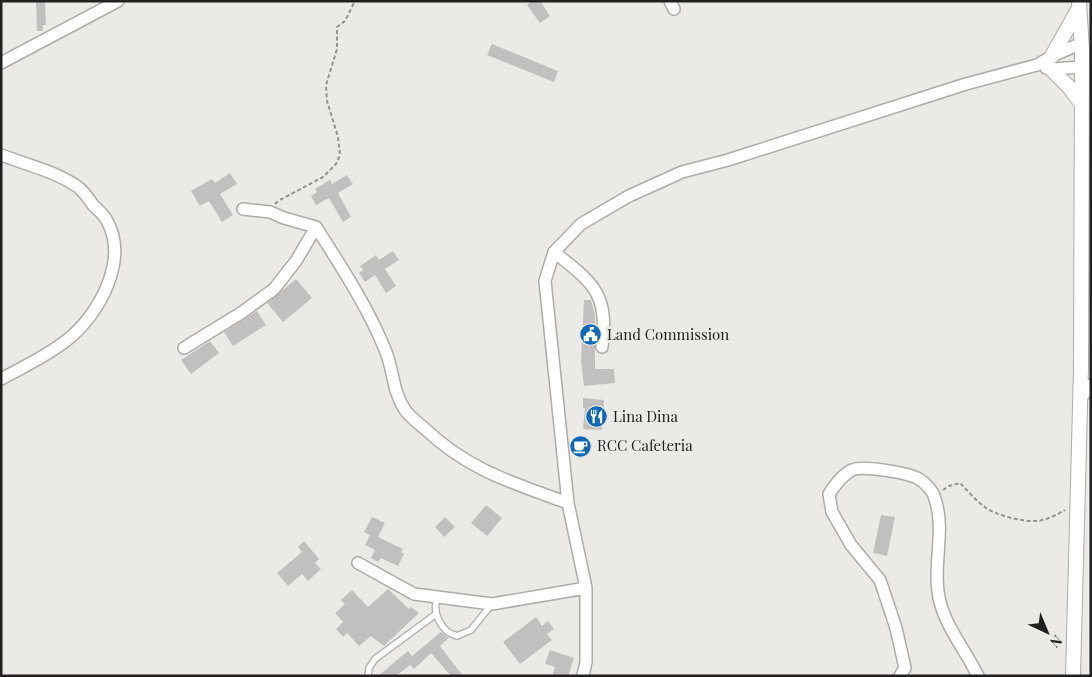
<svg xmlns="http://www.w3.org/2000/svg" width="1092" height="677" viewBox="0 0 1092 677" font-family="'Playfair Display',serif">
<rect width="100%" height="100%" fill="#ebeae7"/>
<!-- building -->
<path fill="#c2c0be" d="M36,1h9l1,24h-3v6h-6z
M532,1h8l10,15 -10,7 -13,-18z
M492,44l66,27 -4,11 -67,-27z
M230,173l7,11 -17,10 13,21 -11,7 -13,-21 -9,5 -9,-15 21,-12 3,4z
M347,175l6,9 -15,9 13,24 -8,5 -14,-24 -13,7 -5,-9 6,-4 -2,-3 15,-9 2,4z
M393,251l6,9 -14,9 11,17 -10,7 -11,-18 -10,7 -6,-9 4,-3 -3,-4 16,-11 3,5z
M296,279l16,19 -29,24 -16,-19z
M584,300h7l4,15v54h19l1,14 -31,3 -3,-25z
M257,311l9,14 -33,21 -9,-14z
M210,341l9,12 -28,21 -10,-14z
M583,398l21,2 -2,30 -19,-1 2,-21h-2z
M486,505l16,13 -15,18 -16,-13z
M881,515l14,2 -8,39 -14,-3z
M372,517l13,6 -7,14 25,12 -2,3 3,2 -6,12 -17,-8 -3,4 -7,-4 4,-8 -10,-5 5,-10 -6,-3z
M445,517l10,10 -11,10 -9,-10z
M304,541l15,18 -4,4 6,6 -13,12 -6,-7 -14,12 -11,-13 25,-21 -4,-5z
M388,589l21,20 2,-2 8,6 -35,33 -13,-10 -12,10 -12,-13 -4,4 -7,-8 7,-7 -8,-9 10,-9 -4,-4 11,-10 16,17z
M536,617l6,9 6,-5 6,8 -7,5 5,6 -32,24 -17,-22z
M441,632l8,6 -9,8 23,30h-12l-20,-23 -17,16 -4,-4 -14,11h-18l30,-25 4,5z
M550,650l24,8 -6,18h-16l3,-9 -10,-3z"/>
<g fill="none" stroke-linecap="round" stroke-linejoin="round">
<defs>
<path id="service" d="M437,597c-5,16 4,35 20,39l14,-6 21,-26
M368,676l1,-8 6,-9 61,-45"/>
<path id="minor" d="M670,1l4,8
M1,63l117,-62
M1046,68l5,1 31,-2
M1,155c26,10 54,16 77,32 6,5 11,12 15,18 4,4 10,9 13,14 24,40 -7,96 -39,121 -20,16 -44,27 -66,39
M243,209l27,3 14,6 32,9c26,41 52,80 70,125 8,20 6,38 19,58 5,7 13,13 19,18 44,42 89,55 144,75
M554,252c39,31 55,41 48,95
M184,348l57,-35 33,-24 22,-28 20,-34
M1081,398l10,-13
M358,563l56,31 78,10 94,-16
M583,676l3,-14v-74l-18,-85 -23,-222 9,-29 27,-28 48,-28 53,-24 46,-12 238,-76 71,-19 15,-9 30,-13
M900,676l5,-8 -9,-40 -16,-48 -29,-35 -19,-33 -3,-18c6,-9 13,-19 23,-24 11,-5 57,3 67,9 5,3 14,12 15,17 13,34 -3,71 6,106 7,27 26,49 38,74"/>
<path id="tertiary" d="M1052,56l27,-48
M1051,69l18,18 12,16
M1073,676l8,-308 1,-318 -3,-49"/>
</defs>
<!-- service casing -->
<use href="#service" stroke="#adaca9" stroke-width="8"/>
<!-- minor casing -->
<use href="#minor" stroke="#adaca9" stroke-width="14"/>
<!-- tertiary casing -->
<use href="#tertiary" stroke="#adaca9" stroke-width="16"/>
<!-- path -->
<path stroke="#939391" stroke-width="2" stroke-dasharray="4 2.5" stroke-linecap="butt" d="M275,204l3,-3 45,-24 13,-13 4,-9 -2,-18 -11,-36 -1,-16 11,-36v-22l8,-6 10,-20
M943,490l6,-4 11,-3c8,8 16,18 26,25 10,7 37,14 49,13 10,0 21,-6 30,-11"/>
<!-- service -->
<use href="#service" stroke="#fff" stroke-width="5.5"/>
<!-- minor -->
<use href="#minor" stroke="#fff" stroke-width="11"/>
<!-- tertiary -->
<use href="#tertiary" stroke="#fff" stroke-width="14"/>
</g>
<!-- icons -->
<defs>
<symbol id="civic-disc" viewBox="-11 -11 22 22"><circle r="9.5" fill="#0e68b5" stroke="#ebeae7"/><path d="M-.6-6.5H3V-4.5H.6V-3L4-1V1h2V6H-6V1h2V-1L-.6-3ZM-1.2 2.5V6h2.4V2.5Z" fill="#fff"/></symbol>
<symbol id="restaurant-disc" viewBox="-11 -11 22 22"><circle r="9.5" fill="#0e68b5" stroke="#ebeae7"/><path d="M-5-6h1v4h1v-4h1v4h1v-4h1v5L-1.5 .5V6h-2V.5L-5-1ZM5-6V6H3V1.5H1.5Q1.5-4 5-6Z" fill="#fff"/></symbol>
<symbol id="cafe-disc" viewBox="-11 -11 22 22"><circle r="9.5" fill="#0e68b5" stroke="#ebeae7"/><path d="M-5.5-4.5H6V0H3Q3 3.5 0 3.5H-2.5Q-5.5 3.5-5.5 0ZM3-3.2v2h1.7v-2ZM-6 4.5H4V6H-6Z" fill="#fff"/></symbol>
</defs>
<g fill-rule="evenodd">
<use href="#civic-disc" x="578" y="322" width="25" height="25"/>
<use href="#restaurant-disc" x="584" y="404" width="25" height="25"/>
<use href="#cafe-disc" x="568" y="434" width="25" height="25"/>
</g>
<g text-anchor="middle" stroke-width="5" stroke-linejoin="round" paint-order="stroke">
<!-- poi labels -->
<g font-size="15" fill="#212120" stroke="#ebeae7" text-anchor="start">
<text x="607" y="340">Land Commission</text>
<text x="613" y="422">Lina Dina</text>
<text x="597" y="451">RCC Cafeteria</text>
</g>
</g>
<!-- border -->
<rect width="1092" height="677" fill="none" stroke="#212120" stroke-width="5"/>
<!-- north arrow -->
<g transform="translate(1047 632) rotate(136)" stroke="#ebeae7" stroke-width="4" paint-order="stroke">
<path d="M0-4L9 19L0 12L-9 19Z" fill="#212120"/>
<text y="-8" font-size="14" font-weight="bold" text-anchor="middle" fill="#212120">N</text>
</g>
</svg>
